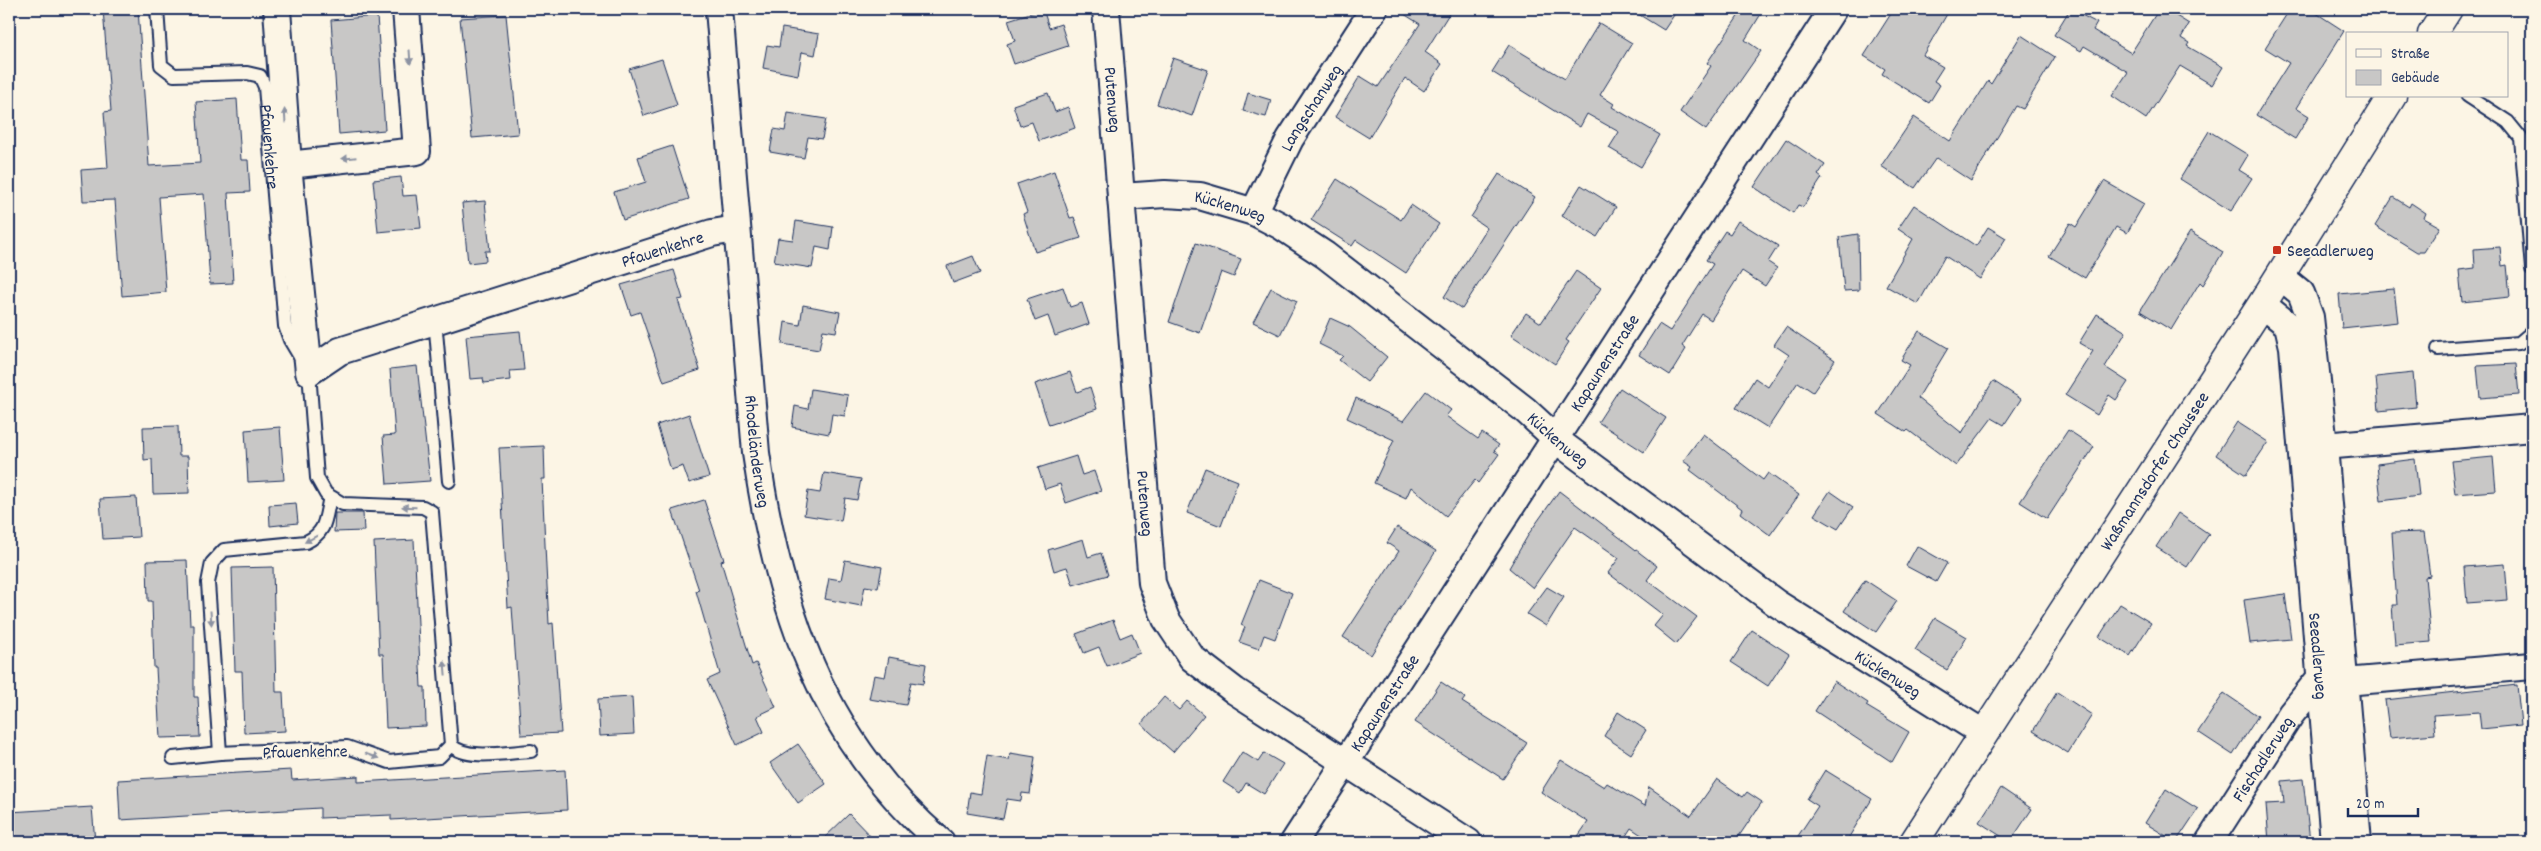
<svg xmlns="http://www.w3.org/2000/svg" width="2541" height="851" viewBox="0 0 2541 851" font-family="Dekko,sans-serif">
<rect width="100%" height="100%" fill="#fcf5e5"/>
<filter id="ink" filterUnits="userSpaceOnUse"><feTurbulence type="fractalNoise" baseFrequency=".02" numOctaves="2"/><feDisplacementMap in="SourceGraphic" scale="10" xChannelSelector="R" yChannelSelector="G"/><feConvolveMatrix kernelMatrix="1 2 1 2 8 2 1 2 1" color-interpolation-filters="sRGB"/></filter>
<g filter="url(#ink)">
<!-- building -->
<path fill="#c8c7c6" stroke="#1b2f5e" d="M103,9h35l11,157 51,-3 -4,-61 41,-3 4,61h7l2,32 -22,1 5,90 -23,1 -6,-90 -45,3 7,95 -44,4 -7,-96 -32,1 -2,-31 27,-2 -4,-56 7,-1z
M1043,9l6,19 12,-4 7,22 -54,18 -7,-20 8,-3 -7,-21z
M1396,9h56l-27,43 17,12 -18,27 -19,-13 -36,60 -34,-21 25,-41 18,11 42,-63z
M1630,9h48l-14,21z
M1743,9h21l-19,31 16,11 -55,79 -26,-18 31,-46 -4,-3z
M1894,9h56l-27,46 20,12 -9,14 6,4 -11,18 -47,-29 3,-5 -21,-13z
M2070,9l27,14 -4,7 38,23 28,-44h6l24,15 -8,14 8,5 -2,3 36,21 -11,18 -32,-19 -34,53 -34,-23 16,-24 -44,-26 -3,5 -27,-16z
M2290,9h20l34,22 -48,77 13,8 -14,23 -39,-24 33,-52 -24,-15z
M506,15l12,119 -46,4 -12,-120z
M377,16l8,114 -46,4 -8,-114z
M1599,23l33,20 -32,52 14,9 -2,3 48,28 -19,32 -32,-19 10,-16 -32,-18 -7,13 -88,-55 17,-27 56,34z
M782,28l37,6 -4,21 -13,-3 -4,23 -35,-7 4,-23 12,2z
M2021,35l34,22 -32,52 -7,-3 -45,75 -35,-23 -21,30 -34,-22 33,-49 36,24 38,-60 3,3z
M1173,58l35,12 -16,46 -35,-12z
M662,59l15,46 -33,11 -15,-47z
M1048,93l7,19 13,-5 7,21 -36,13 -7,-19 -12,4 -7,-21z
M1248,93l23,7 -5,17 -23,-6z
M788,113l38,6 -4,20 -14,-2 -4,21 -34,-6 4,-23 11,2z
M2209,131l39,24 -9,15 13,8 -21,33 -51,-32z
M1786,139l39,26 -7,10 4,3 -19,29 -5,-2 -5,8 -39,-26z
M672,146l17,53 -66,21 -9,-28 32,-10 -8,-25z
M1054,171l16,47 4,-1 7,21 -46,14 -12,-38 4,-2 -10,-28z
M1499,174l36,23 -73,112 -18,-12 43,-69 -16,-11z
M401,177l2,19 14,-1 4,33 -43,4 -5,-52z
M1337,179l64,41 10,-15 28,19 -33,49 -50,-33 -4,6 -41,-26z
M2104,181l40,23 -17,29 -11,-6 -31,51 -36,-22 21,-33 6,4z
M1581,185l35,22 -19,30 -35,-21z
M2393,197l16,10 2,-4 15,10 -2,5 16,9 -16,25h-7l-42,-26z
M485,201l5,50h-5l1,10 -18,2 -6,-60z
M1914,205l62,41 12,-19 18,11 -26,41 -35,-23 -27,48 -32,-18 27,-47 -15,-10z
M796,221l37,6 -3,23 -14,-3 -4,21 -38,-6 4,-24 15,2z
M1738,221l40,25 -10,16 9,6 -12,18 -23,-15 -31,49 -9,-6 -20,32 4,3 -16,26 -31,-20 20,-31 11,7 43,-67 -7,-4 19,-29 5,3z
M2190,232l33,20 -20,33 -3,-3 -29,48 -31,-19z
M1858,234l1,56 -15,1 -5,-54z
M1196,243l45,16 -7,18 -13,-5 -21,61 -31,-11z
M2500,247l2,19 5,-1 3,32 -48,5 -3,-32 16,-2 -1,-19z
M973,256l7,17 -27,10 -6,-17z
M674,270l9,29 -5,1 22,70 -36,12 -24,-70 -9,3 -10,-30z
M1576,271l25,17 -35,52 3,2 -14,22 -44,-29 15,-22 15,10z
M1063,287l7,20 12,-4 7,21 -34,12 -7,-20 -13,5 -8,-22z
M1271,288l26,13 -17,34 -27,-13z
M2394,289l4,33 -56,6 -3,-34z
M803,305l37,7 -4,20 -13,-2 -4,20 -37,-6 3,-22 15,3z
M2097,314l29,18 -21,35 23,15 -12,18 -7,-5 -12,20 -32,-20 28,-44 -14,-8z
M1330,318l20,9 37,30 -20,25 -28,-22 4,-4 -24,-12z
M1786,327l49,33 -22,32 -15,-10 -30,46 -32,-20 19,-30 13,9 21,-32 -15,-10z
M520,331l4,39 -14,1 1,9 -27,3 -1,-5 -13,1 -4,-43z
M1919,331l29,17 -30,50 44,35 31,-52 28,18 -17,26 -12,-7 -36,48 -48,-36 -2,2 -28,-18 32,-49 -9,-5z
M2516,364l3,31 -39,3 -3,-32z
M417,366l13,115 -43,3 -4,-48 12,-1 -5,-66z
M1070,372l7,20 13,-5 7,22 -48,16 -14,-41z
M2413,373l3,34 -37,4 -3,-34z
M1620,388l46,30 -22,34 -46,-30z
M811,389l37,6 -3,21 -13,-2 -3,20 -37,-7 3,-21 13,3z
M1426,391l25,19 -5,6 32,23 4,-6 17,12 -5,6 5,3 -21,29 -3,-3 -29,36 -35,-29 -5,11 -32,-15 20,-43 -47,-22 9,-20 47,23z
M689,414l20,63 -20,6 -6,-17 -12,4 -14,-45z
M2237,422l31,20 -22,33 -30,-20z
M178,426l1,30h9l1,37 -36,1 -1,-35 -8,1 -1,-33z
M280,427l4,53 -36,2 -3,-52z
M2068,430l26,17 -47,72 -27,-17z
M1703,434l60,46 5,-7 31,22 -29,40 -30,-22 2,-4 -52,-39 2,-3 -9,-6z
M544,446l1,33h-3l4,88 3,57 4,-1 8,110 -40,2 -9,-128 -4,1 -9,-160z
M1076,456l6,19 12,-4 7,20 -35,12 -6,-19 -15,5 -7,-21z
M2493,457l3,34 -41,3 -4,-33z
M2415,459l4,37 -38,5 -4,-37z
M1205,468l33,13 -17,45 -34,-13z
M824,473l37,6 -4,21 -12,-2 -4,23 -37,-6 4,-24 12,2z
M1559,491l98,75 -10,14 50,37 -21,27 -22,-18 9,-11 -55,-42 11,-15 -44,-31 -42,61 -24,-20 21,-36z
M1830,491l23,16 -15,22 -24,-14z
M136,497l3,40 -36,2 -3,-40z
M704,500l20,60 -3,1 31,104 4,-2 20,44 -19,9 7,16 -27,13 -30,-65 13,-6 -24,-83 3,-1 -27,-80z
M296,503l2,20 -28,3 -1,-21z
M335,513h28l1,18 -30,1z
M2178,513l31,21 -22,33 -31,-20z
M1397,527l39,24 -65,104 -28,-18 56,-86 -12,-8z
M2424,532l6,44 -5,1 6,65 -36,3 -3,-40h5l-5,-72z
M1083,539l5,18 13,-4 7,22 -35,10 -6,-18 -13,4 -6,-21z
M414,540l7,147h4l1,39 -40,2 -3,-74h-4l-5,-112z
M1917,546l30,17 -11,19 -30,-16z
M187,560l3,65h4v72h4l2,40 -40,1 -4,-70h-2l-2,-67h-4l-1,-40z
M845,560l37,7 -4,21 -13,-2 -4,20 -36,-7 4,-21 12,2z
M2505,564l3,36 -41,3 -3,-36z
M273,567l3,125h7l2,39 -41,2 -2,-62h-7l-3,-103z
M1259,580l33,13 -17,46 -11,-4 -5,14 -20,-7 6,-15 -4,-2z
M1865,580l32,21 -21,31 -32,-21z
M1547,587l17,10 -18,29 -19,-12z
M2285,594l6,45 -41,4 -6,-43z
M2120,604l31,19 -21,33 -31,-19z
M1935,618l32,19 -20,33 -32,-20z
M1113,620l7,18 12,-5 8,20 -33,13 -8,-19 -15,6 -8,-19z
M1752,630l37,24 -21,32 -37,-24z
M889,657l37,7 -3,20 -12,-2 -5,23 -37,-6 5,-24 11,2z
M1834,681l34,22 -2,3 43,26 -17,30 -77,-51z
M1441,682l24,16 -3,4 65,41 -24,36 -88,-57z
M2517,685l4,40 -40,4 -2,-17 -46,3 2,19 -45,4 -5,-38z
M2057,692l35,23 -24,38 -35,-22z
M2224,693l34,23 -25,39 -35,-23z
M632,697l2,37 -34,2 -2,-37z
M1164,697l15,13 8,-9 17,14 -31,37 -32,-28z
M1618,712l28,18 -15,24 -27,-18z
M798,744l28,40 -28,19 -28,-40z
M1242,752l16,10 6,-9 19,11 -19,30 -18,-11 -6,10 -17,-11z
M1010,753l25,4 -5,37 -8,-1 -1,8 -14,-2 -4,20 -36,-6 3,-21 11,2 6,-38 22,4z
M1561,760l43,27 3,-4 38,23 4,-19 42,29 26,-37 26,18 4,-5 15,10 -27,40h-83l-21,-14 -9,14h-48l14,-20 -47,-30z
M291,770l1,10 66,-4v6l207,-12 2,40 -176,10v-5l-71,3v-10l-200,12 -2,-40z
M1825,770l47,29 -26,43h-52l24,-36 -11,-7z
M2303,779l7,62 -41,1 -3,-38 18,-1 -2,-22z
M2001,788l31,21 -22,33 -31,-20z
M2166,789l32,20 -22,33 -31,-19z
M92,807l3,35h-86v-30z
M849,814l27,28h-56z"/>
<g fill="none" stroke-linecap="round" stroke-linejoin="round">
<defs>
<g id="lane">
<path id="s1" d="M157,9l4,56 13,10 73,-2 13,3 5,11 20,239 5,14 19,32 8,106 9,16 17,10 80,3 9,5 19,233 -12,12 -50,5 -42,-15 -127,6 -47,5"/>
<path d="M2468,96l40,26 13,16 11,131"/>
<path d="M433,321l3,10 13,150"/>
<path d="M2438,349l81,-6 13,-11"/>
<path d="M451,745c15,16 58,7 80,6"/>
<path d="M220,753l-12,-170 4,-20 12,-13 82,-8c21,-10 19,-24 24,-45"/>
</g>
<g id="street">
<path id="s2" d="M277,9l11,156 21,207 31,-21 372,-118 24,-4"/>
<path id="s3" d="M719,9l37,444c22,153 64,285 185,389"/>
<path id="s4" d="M1106,9l46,574 14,36 26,39 43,33 233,151"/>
<path d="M288,165l129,-14 -11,-142"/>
<path id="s5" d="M1121,197l44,-3 35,2 54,16 27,14 44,29 199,154 39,36 213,158 207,130"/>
<path id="s6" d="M1254,212l36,-73 84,-130"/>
<path d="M2280,276l21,17 9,24 14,129 34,396"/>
<path id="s7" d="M2262,304l26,21 5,22 41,495"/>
<path d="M2324,446l208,-18"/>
<path d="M2345,682l187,-16"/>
<path id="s8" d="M1294,842l539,-833"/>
<path id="s9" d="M2209,842l82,-128 29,-36"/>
</g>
<g id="secondary">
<path d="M2432,34l16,-25"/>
<path id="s10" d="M1914,842l348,-538 130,-208"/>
</g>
</defs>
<!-- lane casing -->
<use href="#lane" stroke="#1b2f5e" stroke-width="16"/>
<!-- street casing -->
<use href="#street" stroke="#1b2f5e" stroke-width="30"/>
<!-- secondary casing -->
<use href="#secondary" stroke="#1b2f5e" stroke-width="31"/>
<!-- lane -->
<use href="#lane" stroke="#fcf5e5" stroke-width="12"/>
<!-- street -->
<use href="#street" stroke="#fcf5e5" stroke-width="26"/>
<!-- secondary -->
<use href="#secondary" stroke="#fcf5e5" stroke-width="28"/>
</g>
<!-- one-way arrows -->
<defs><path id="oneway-solid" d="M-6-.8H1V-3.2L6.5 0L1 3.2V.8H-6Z" transform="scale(1.25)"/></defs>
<g fill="#8c92a2">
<use href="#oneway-solid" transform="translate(410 57) rotate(86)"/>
<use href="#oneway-solid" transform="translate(285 116) rotate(-94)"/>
<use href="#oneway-solid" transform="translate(349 158) rotate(174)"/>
<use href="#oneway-solid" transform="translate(409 507) rotate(-178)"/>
<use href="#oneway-solid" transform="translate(311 539) rotate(152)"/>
<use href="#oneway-solid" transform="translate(211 618) rotate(86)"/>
<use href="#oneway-solid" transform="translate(445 668) rotate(-95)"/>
<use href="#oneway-solid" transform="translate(372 756) rotate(20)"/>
</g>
</g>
<!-- markers -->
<rect fill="#c8321e" stroke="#fcf5e5" stroke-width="2" x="2272" y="245" width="10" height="10" rx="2.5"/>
<g text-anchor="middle" stroke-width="4" stroke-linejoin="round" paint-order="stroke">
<!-- street labels -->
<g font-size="18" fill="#1b2f5e" stroke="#fcf5e5">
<text dy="6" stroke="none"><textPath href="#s4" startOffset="91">Putenweg</textPath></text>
<text dy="6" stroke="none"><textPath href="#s6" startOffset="119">Langschanweg</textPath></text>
<text dy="6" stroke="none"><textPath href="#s1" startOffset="231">Pfauenkehre</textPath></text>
<text dy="6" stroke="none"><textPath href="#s5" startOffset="111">Kückenweg</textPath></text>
<text dy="6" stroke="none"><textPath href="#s2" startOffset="740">Pfauenkehre</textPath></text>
<text dy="6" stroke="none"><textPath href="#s8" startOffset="571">Kapaunenstraße</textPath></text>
<text dy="6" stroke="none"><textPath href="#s5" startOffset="516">Kückenweg</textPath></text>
<text dy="6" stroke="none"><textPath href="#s3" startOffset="444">Rhodeländerweg</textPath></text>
<text dy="6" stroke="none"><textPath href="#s10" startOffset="442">Waßmannsdorfer Chaussee</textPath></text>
<text dy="6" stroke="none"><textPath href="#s4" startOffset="496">Putenweg</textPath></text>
<text dy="6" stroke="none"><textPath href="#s7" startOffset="366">Seeadlerweg</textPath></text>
<text dy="6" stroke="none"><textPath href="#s5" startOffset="921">Kückenweg</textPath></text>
<text dy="6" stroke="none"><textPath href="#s8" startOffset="166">Kapaunenstraße</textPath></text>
<text transform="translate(305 751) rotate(-1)" y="6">Pfauenkehre</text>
<text dy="6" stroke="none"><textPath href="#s9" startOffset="99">Fischadlerweg</textPath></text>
</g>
<!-- poi labels -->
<g font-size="18" fill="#1b2f5e" stroke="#fcf5e5" text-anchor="start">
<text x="2287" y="256">Seeadlerweg</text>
</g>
</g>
<!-- margin -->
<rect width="2541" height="851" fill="none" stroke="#fcf5e5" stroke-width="30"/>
<rect x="15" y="15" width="2511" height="821" fill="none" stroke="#1b2f5e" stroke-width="2" filter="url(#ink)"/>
<!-- legend -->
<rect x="2346" y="32" width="162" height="65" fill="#fcf5e5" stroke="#a2a6af"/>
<rect x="2356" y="49" width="25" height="8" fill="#fcf5e5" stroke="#a2a6af"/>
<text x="2391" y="58" font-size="15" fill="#1b2f5e">Straße</text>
<rect x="2356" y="70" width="25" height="15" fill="#c8c7c6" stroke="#a2a6af"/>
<text x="2391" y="82" font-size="15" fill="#1b2f5e">Gebäude</text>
<!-- scale -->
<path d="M2348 808v8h70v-8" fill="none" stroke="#1b2f5e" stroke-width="2.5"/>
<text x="2356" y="808" font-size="15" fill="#1b2f5e" stroke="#fcf5e5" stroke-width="4" paint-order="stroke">20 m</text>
</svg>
